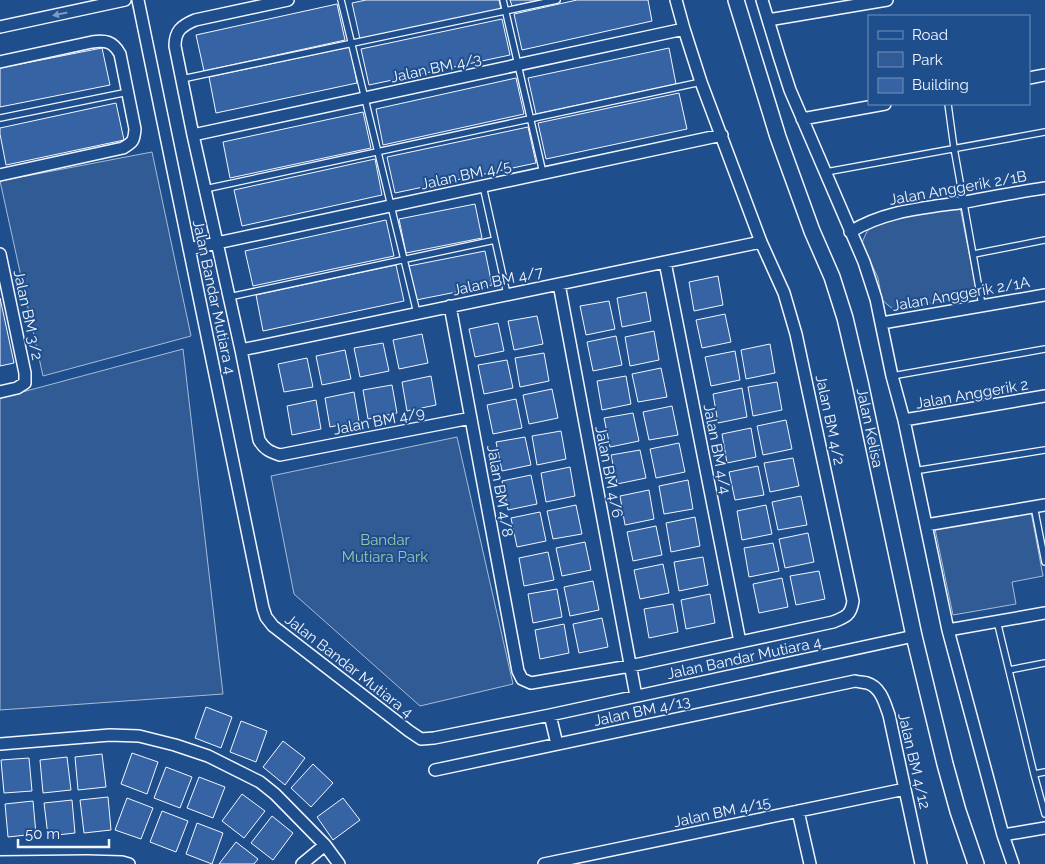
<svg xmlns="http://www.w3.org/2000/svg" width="1045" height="864" viewBox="0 0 1045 864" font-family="Raleway,sans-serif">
<rect width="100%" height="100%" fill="#1f4e8c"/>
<!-- green -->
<path fill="#305b95" stroke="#a8bbd7" d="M152,152l39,184 -148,40 -43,-195z
M960,207l17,87 -83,16 -12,-10 -4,-22 -16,-35c2,-5 4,-11 7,-14 12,-12 73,-19 91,-22z
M183,349l40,345 -223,16v-312z
M457,437l56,247 -93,22 -126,-112 -23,-118z
M1031,512l12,64 -31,6 4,22 -63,11 -18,-86z"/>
<!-- building -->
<path fill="#3563a3" stroke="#f2f6ff" d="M366,0h133l2,9 -141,30 -8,-36z
M510,0h30l-28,6z
M577,0h71l4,21 -130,29 -8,-36z
M337,4l8,36 -141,31 -8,-36z
M502,19l8,36 -141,30 -8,-36z
M350,47l7,36 -141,30 -7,-36z
M102,48l8,37 -110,22v-39z
M669,48l7,36 -140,30 -8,-36z
M516,78l8,36 -141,31 -7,-36z
M679,93l8,36 -141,30 -8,-36z
M116,103l8,37 -118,25 -6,-31v-6z
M363,112l8,36 -141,30 -7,-36z
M528,127l8,36 -141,30 -8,-36z
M375,159l7,36 -140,31 -8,-36z
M475,204l7,34 -76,15 -7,-34z
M386,220l8,36 -141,30 -8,-35z
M485,251l7,34 -76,15 -7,-34z
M396,265l8,36 -141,30 -7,-36z
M718,276l5,29 -29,6 -5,-29z
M646,292l5,29 -29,6 -5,-29z
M0,298l14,65 -14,3z
M609,301l6,28 -29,6 -6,-29z
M725,314l6,28 -29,6 -6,-28z
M537,316l6,28 -29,6 -6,-29z
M498,323l6,28 -29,6 -6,-28z
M654,331l5,29 -29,6 -5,-29z
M422,334l6,29 -29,6 -6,-29z
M616,336l6,29 -29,6 -6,-29z
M383,343l6,28 -29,6 -6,-29z
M770,344l5,29 -29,6 -5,-29z
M345,350l6,29 -29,6 -6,-29z
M735,351l5,29 -29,6 -6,-29z
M544,353l5,28 -29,6 -5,-29z
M307,358l6,29 -29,5 -6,-28z
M507,360l6,28 -29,6 -6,-29z
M661,368l6,29 -29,5 -6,-28z
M431,376l5,29 -29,6 -5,-29z
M626,376l5,28 -29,6 -5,-29z
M777,382l5,28 -29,6 -5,-29z
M392,385l5,28 -29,6 -5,-29z
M742,388l5,29 -29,6 -5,-29z
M552,389l6,29 -29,6 -6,-29z
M354,392l5,29 -29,6 -5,-29z
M516,399l6,29 -29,6 -6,-29z
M316,400l5,29 -29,6 -5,-29z
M672,406l6,29 -29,5 -6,-28z
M633,413l6,28 -29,6 -6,-29z
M786,420l6,29 -29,6 -6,-29z
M751,428l5,29 -29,6 -5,-29z
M561,431l5,28 -29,6 -5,-29z
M525,437l6,28 -29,6 -6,-29z
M679,443l6,29 -29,6 -6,-29z
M640,450l6,28 -29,6 -6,-29z
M793,458l6,28 -29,6 -6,-29z
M758,466l6,29 -29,5 -6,-28z
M570,467l5,29 -29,6 -5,-29z
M531,475l6,29 -29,6 -6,-29z
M688,480l5,29 -29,5 -5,-28z
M649,490l5,29 -29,6 -5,-29z
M801,496l6,29 -29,5 -6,-28z
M576,505l6,29 -29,5 -6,-28z
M766,505l6,29 -30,6 -5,-29z
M540,512l6,29 -29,6 -6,-29z
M695,517l5,29 -29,6 -5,-29z
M656,526l6,29 -29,6 -6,-29z
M808,533l6,29 -29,6 -6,-29z
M585,542l6,28 -29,6 -6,-28z
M773,543l6,28 -30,6 -5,-29z
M548,552l6,28 -30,6 -5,-28z
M703,557l5,28 -29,6 -5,-29z
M663,564l6,29 -29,6 -6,-29z
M819,571l6,28 -29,6 -6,-29z
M782,578l6,29 -29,6 -6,-29z
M593,581l6,29 -29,6 -6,-29z
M557,589l5,28 -29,6 -5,-29z
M710,594l5,29 -29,6 -5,-29z
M673,604l5,28 -29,6 -5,-29z
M602,618l6,29 -29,6 -6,-29z
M564,624l5,29 -29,6 -5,-29z
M206,707l26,10 -11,31 -26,-10z
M241,721l26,10 -11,31 -26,-10z
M283,741l22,17 -20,27 -22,-18z
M132,753l26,9 -11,32 -26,-10z
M102,754l4,33 -28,3 -3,-33z
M67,757l4,33 -28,3 -3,-33z
M29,758l3,33 -28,2 -3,-33z
M313,764l20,19 -22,24 -20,-19z
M166,767l26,10 -12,31 -26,-10z
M199,777l26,10 -12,31 -26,-10z
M242,794l23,17 -21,27 -22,-17z
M108,797l3,33 -27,3 -4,-33z
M127,798l26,10 -12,31 -26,-9z
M343,798l17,22 -27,20 -16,-23z
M72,800l3,33 -27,3 -4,-33z
M33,801l3,33 -28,3 -3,-33z
M162,811l26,10 -12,31 -26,-10z
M272,816l21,17 -20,27 -22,-17z
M197,823l26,10 -11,31 -26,-10z
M236,842l22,17 -4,5h-35z"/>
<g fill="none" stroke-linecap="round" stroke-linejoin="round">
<defs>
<path id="lane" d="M341,0l76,313
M503,0l40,173
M182,79l375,-79
M948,104l6,44 28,157
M0,118l128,-26
M826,172l219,-40
M483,186l24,108
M205,189l496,-107
M974,254l71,-14
M229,297l266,-57
M892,376l153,-27
M914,471l131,-21
M1034,506l11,56
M997,621l37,153 11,40
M1009,670l36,-7
M1034,774l11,-2"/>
<path id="street" d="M138,0l125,608 3,9 7,9 136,105 12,8 13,-1 116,-23 364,-79
M288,0l-93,20c-14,6 -20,11 -20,26l18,89 48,215 18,90c5,9 11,12 21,15l191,-37
M762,0l17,56 11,34 74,172 12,37 16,77 12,44 44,210 55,205 10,29
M768,20l119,-20
M0,27l125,-27
M0,62l92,-20c13,-2 21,-1 28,12l15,75c-1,12 -2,13 -12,19l-123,27
M1029,78l16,-3
M802,119l83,-15
M193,135l491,-106
M850,232c36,-22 75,-24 115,-30 27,-5 53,-10 80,-14
M189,249l533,-114
M0,254l25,119v10l-8,5 -17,4
M665,262l75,380
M559,284l77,412
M450,306l68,365 4,8 9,4 99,-17 203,-44c13,-5 18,-7 20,-21l-57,-267 -12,-41 -23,-51 -60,-160 -17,-53 -8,-29
M882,323l163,-28
M241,350l520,-108
M904,420l141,-24
M926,525l119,-20
M948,630l97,-17
M550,715l7,29
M0,744l110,-9 29,1 36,9 33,11 52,26 15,12 50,51 14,19
M435,770l420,-89c4,1 9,1 12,2 14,4 18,21 22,32l32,149
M798,811l12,53
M1003,835l42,-7
M0,862l87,-1 35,1 7,2
M302,864l23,-19
M544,864l361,-75"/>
<g id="secondary">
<path id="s1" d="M736,0l42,137 34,94 20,46 13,41 15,64 54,254 31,128 13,47 18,53"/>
</g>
</defs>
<!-- lane casing -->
<use href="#lane" stroke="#f2f6ff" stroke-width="8"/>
<!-- street casing -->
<use href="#street" stroke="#f2f6ff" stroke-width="14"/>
<!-- secondary casing -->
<use href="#secondary" stroke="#f2f6ff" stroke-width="18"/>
<!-- lane -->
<use href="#lane" stroke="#1f4e8c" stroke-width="5.5"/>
<!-- street -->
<use href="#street" stroke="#1f4e8c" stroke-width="11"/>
<!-- secondary -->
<use href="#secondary" stroke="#1f4e8c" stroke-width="15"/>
</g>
<!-- one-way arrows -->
<defs><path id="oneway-solid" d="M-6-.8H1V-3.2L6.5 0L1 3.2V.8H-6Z" transform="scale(1.25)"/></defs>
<use fill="#7e9ac0" href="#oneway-solid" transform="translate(60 14) rotate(168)"/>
<g text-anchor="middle" stroke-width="4" stroke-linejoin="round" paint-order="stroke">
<!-- street labels -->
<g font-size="15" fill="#f2f6ff" stroke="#1f4e8c">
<text transform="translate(436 68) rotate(-12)" y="5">Jalan BM 4/3</text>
<text transform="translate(466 175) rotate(-12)" y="5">Jalan BM 4/5</text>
<text transform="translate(958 188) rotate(-10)" y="5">Jalan Anggerik 2/1B</text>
<text transform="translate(498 281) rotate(-12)" y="5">Jalan BM 4/7</text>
<text transform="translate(961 294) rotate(-10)" y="5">Jalan Anggerik 2/1A</text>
<text transform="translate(214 297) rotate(78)" y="5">Jalan Bandar Mutiara 4</text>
<text transform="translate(28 315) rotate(78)" y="5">Jalan BM 3/2</text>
<text transform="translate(972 394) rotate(-10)" y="5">Jalan Anggerik 2</text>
<text transform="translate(830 420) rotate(78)" y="5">Jalan BM 4/2</text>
<text transform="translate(379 421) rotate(-11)" y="5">Jalan BM 4/9</text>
<text dy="5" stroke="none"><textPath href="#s1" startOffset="449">Jalan Kelisa</textPath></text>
<text transform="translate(717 449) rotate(79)" y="5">Jalan BM 4/4</text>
<text transform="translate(609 472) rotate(79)" y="5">Jalan BM 4/6</text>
<text transform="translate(500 491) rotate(80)" y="5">Jalan BM 4/8</text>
<text transform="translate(744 658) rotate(-12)" y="5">Jalan Bandar Mutiara 4</text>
<text transform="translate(349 666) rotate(38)" y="5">Jalan Bandar Mutiara 4</text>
<text transform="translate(642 711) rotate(-12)" y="5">Jalan BM 4/13</text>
<text transform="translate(914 761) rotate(77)" y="5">Jalan BM 4/12</text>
<text transform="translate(722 812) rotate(-12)" y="5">Jalan BM 4/15</text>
</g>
<!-- park labels -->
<g font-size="15" fill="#97c8a6" stroke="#1f4e8c">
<text x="385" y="545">Bandar<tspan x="385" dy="17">Mutiara Park</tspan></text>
</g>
</g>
<!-- legend -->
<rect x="868" y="15" width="162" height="90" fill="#1f4e8c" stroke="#7391ba"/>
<rect x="878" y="31" width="25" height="8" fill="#1f4e8c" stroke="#7391ba"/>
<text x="912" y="40" font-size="15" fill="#f2f6ff">Road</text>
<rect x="878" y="52" width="25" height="15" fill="#305b95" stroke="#7391ba"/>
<text x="912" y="65" font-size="15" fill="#f2f6ff">Park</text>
<rect x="878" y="78" width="25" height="15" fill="#3563a3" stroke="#7391ba"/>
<text x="912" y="90" font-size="15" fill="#f2f6ff">Building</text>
<!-- scale -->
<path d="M18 839v8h91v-8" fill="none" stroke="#f2f6ff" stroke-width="2.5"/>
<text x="25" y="839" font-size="15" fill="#f2f6ff" stroke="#1f4e8c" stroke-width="4" paint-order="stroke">50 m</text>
</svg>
